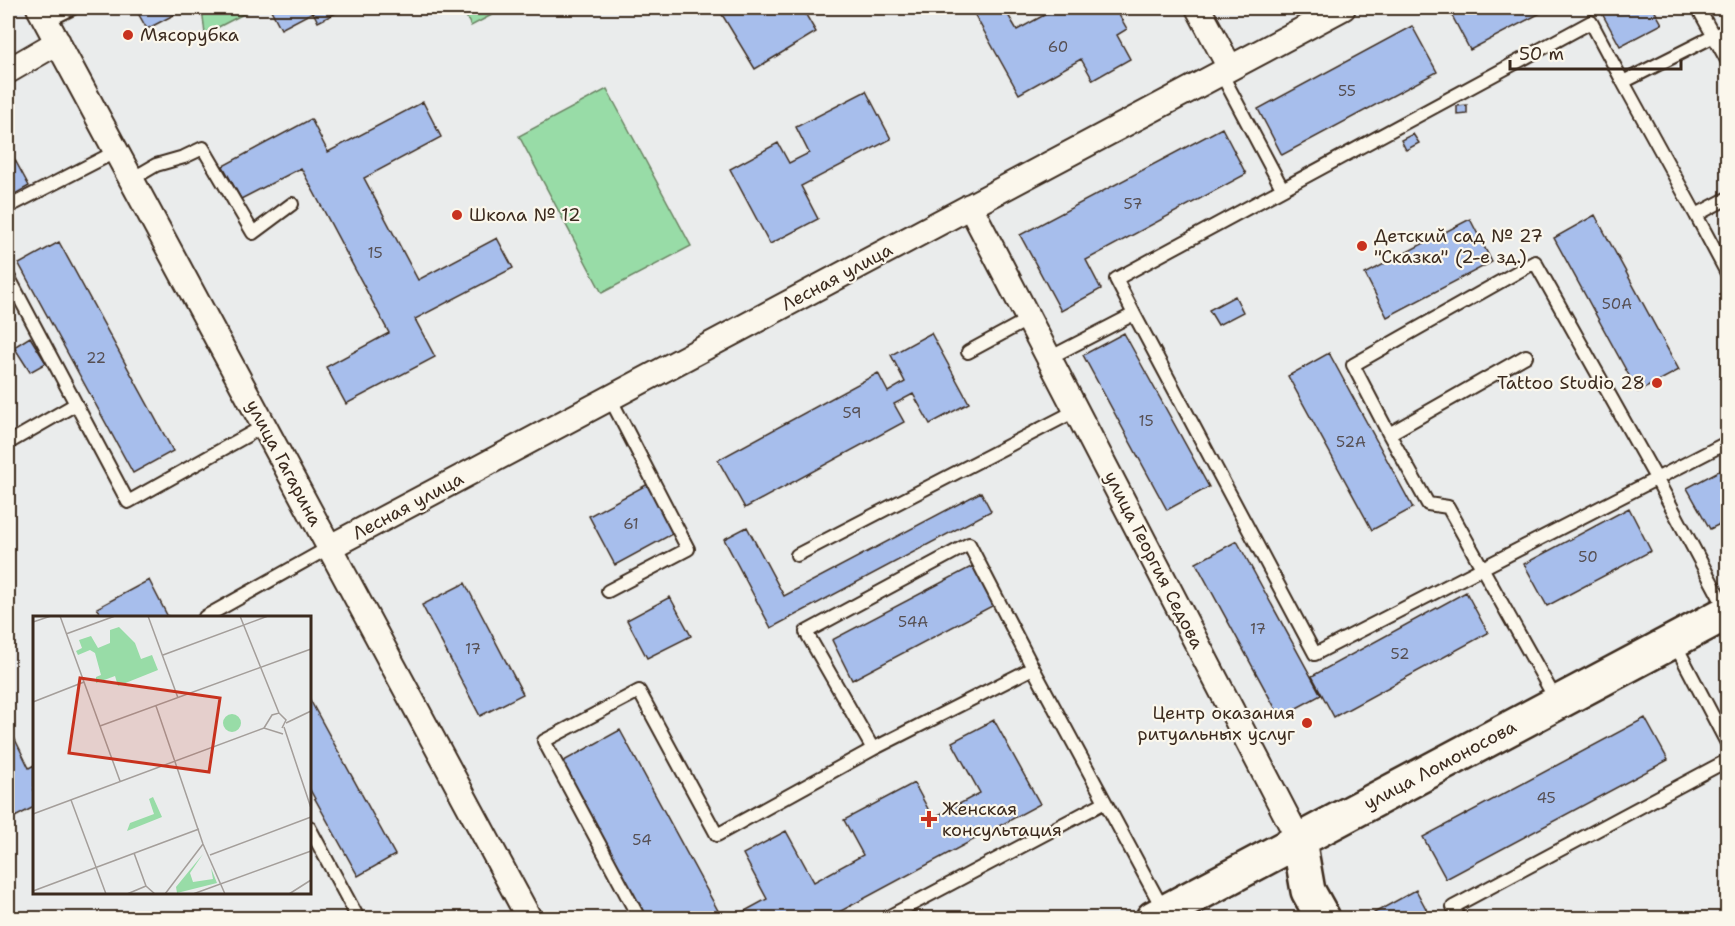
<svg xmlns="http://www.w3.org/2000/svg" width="1735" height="926" viewBox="0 0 1735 926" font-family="'Shantell Sans',sans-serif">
<rect width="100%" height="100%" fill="#eaecec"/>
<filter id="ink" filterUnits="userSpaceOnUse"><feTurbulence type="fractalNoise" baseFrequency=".0167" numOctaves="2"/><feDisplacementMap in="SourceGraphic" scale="12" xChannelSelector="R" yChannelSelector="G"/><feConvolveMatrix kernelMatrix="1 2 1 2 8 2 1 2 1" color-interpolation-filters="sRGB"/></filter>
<g filter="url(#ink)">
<!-- green -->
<path fill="#98dca7" stroke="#6a8362" stroke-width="1.5" d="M202,8h53l-50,26z
M462,8h43l-34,18z
M607,89l84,157 -89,47 -83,-157z"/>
<!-- building -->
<path fill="#a7beec" stroke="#3b2a1e" stroke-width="1.5" d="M135,8h52l-40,21z
M270,8h76l-28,14 -5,-10 -32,17z
M718,8h84l14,24 -61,37z
M961,8h10l1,1 -8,5z
M971,8h33l13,22 40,-22h58l12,21 -10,6 13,24 -37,21 -12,-21 -62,35z
M1448,8h102l-80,42z
M1599,8h54l9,16 -42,22z
M1412,26l25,46 -155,83 -24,-46z
M866,91l25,48 -90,47 17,33 -48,25 -40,-75 48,-26 11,20 20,-10 -13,-26z
M423,102l18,35 -77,41 54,102 79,-42 16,30 -98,51 20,38 -89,47 -20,-37 63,-34 -88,-165 -60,31 -18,-33 88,-47 17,33z
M1467,105v9l-10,1v-9z
M1222,128l24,46 -160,86 15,29 -40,22 -41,-76z
M1413,134l6,9 -13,7 -5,-10z
M8,147l21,39 -21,12z
M1595,215l84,155 -41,22 -84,-154z
M1470,219l22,43 -105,55 -22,-43z
M59,242l114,209 -40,22 -114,-209z
M1235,296l8,16 -25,13 -9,-15z
M931,333l38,70 -39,21 -17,-30 -19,10 10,18 -159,86 -27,-48 160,-87 10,19 17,-10 -14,-27z
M1124,333l85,154 -42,23 -84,-155z
M30,337l16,26 -16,9 -16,-25z
M1329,353l84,155 -41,22 -84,-154z
M1728,466v54l-18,9 -23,-41z
M648,484l26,49 -59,32 -26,-49z
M981,492l10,19 -220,117 -47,-89 23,-12 37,69z
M1629,508l22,43 -104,55 -23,-42z
M1237,541l84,154 -41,22 -84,-154z
M973,566l21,39 -142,75 -20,-40z
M149,580l19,37h-66l-5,-9z
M465,583l58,111 -43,22 -58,-111z
M1466,592l22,41 -154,84 -22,-41z
M670,597l21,39 -44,22 -20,-38z
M309,698l86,157 -37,21 -49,-88z
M1645,718l23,42 -222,119 -23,-42z
M994,720l46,84 -212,114h-96l35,-19 -24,-45 43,-23 28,51 49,-27 -19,-35 70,-37 19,35 47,-25 -28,-51z
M8,725l21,43 5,-3v42l-21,11 -5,-11z
M620,730l102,188h-76l-84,-156z
M1416,890l15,28h-54l-3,-5z
M429,913l3,5h-13z"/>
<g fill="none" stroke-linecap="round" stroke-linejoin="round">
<defs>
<path id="lane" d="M1698,8l30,54
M47,21l26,-13
M1221,73l61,115
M1623,82l73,133
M132,179l24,-14 28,-8 19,-9 50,85 39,-29
M1728,198l-32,17 32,60
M8,207l109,-56
M8,276l120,226 136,-76
M1134,314l-18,-35 475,-257 32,60 105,-53
M968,352l61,-33
M1526,356l-137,78 39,70 20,3 109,195
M1049,358l85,-44 181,340 413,-212
M1389,434l-36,-69 182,-103 121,216 71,133
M8,443l68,-39
M797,555l280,-145
M608,591l80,-42 -78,-151
M205,617l125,-70
M1674,642l54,103
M873,749l-67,-117 163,-88 64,124
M309,827l49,91
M639,918l-95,-177 95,-50 78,144 156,-86 160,-81 131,243
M886,918l219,-116
M1459,918l-6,-11 275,-147"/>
<path id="street" d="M39,8l490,910
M1198,8l32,60
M8,71l50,-29
M970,206l329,634
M330,547l1013,-539"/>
<path id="secondary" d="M1299,840l9,51 15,27
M1153,918l575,-306"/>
</defs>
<!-- lane casing -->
<use href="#lane" stroke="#3b2a1e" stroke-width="16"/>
<!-- street casing -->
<use href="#street" stroke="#3b2a1e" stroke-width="28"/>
<!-- secondary casing -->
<use href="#secondary" stroke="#3b2a1e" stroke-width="38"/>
<!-- lane -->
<use href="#lane" stroke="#fbf7ec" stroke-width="12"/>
<!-- street -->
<use href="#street" stroke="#fbf7ec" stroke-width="24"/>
<!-- secondary -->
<use href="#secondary" stroke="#fbf7ec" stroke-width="33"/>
</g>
</g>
<!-- markers -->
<g fill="#c8321e" stroke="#fbf7ec" stroke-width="2">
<circle cx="128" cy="35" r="6"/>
<circle cx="457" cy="215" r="6"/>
<circle cx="1362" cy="246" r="6"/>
<circle cx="1657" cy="383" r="6"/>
<circle cx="1307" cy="723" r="6"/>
<path d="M926 810h6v6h6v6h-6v6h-6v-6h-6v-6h6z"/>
</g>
<g text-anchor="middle" stroke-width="4.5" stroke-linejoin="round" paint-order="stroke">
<!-- number labels -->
<g font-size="15" fill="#564f52">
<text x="1058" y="52">60</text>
<text x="1347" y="96">55</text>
<text x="1133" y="209">57</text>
<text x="375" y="258">15</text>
<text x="1617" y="309">50А</text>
<text x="96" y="363">22</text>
<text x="852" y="418">59</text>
<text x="1146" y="426">15</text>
<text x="1351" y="447">52А</text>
<text x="631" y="529">61</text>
<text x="1588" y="562">50</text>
<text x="913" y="627">54А</text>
<text x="1258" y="634">17</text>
<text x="473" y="654">17</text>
<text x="1400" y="659">52</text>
<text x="1546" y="803">45</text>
<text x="642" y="845">54</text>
</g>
<!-- poi labels -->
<g font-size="18" fill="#3b2a1e" stroke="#fbf7ec" text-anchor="start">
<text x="140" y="41">Мясорубка</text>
<text x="469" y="221">Школа № 12</text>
<text x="1374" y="242">Детский сад № 27<tspan x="1374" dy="21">"Сказка" (2-е зд.)</tspan></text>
<text x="1645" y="389" text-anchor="end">Tattoo Studio 28</text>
<text x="1295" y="719" text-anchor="end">Центр оказания<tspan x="1295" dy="21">ритуальных услуг</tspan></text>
<text x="942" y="815">Женская<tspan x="942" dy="21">консультация</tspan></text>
</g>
<!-- street labels -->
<g font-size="18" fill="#3b2a1e" stroke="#fbf7ec">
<text transform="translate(837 277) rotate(-28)" y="6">Лесная улица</text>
<text transform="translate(284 463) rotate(62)" y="6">улица Гагарина</text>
<text transform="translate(408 506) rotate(-28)" y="6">Лесная улица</text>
<text transform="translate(1154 560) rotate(63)" y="6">улица Георгия Седова</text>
<text transform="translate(1440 765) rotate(-28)" y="6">улица Ломоносова</text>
</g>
</g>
<!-- overview -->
<g transform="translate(33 616)">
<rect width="278" height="278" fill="#eaecec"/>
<path d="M86,11l16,16 6,16 11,-4 6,15 -40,16 -3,-10 -19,7v-6l5,-2 -6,-22 -5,-3 -12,5 -2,-4 6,-3 -3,-8 12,-4 7,12 12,-5v-13zM190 107a9 9 0 1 1 18 0a9 9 0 1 1-18 0ZM120,181l9,20 -35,14 3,-8 24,-9 -5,-15zM170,238l-13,19 3,9 20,-3 -2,-11 6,15 -40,10 -1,-6z" fill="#98dca7"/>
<path fill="none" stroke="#a49e9a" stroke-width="1.5" d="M27,0l60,165M115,0l30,82M207,0l39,97M0,6l18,-6M33,18l49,-18M130,39l105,-39M0,86l51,-20M123,90l47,138 22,50M253,107l25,-12M67,110l211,-77M251,111l27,81M231,112l8,-13 7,-2 7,7 -4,8M38,184l35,94M0,198l231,-86 19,6M101,237l12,33 9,8M177,239l101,-38M0,275l166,-62M94,278l19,-8M132,278l38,-50M160,278l118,-43M256,278l22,-14"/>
<path fill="#c8321e" fill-opacity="0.15" stroke="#c8321e" stroke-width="3" d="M47,62l140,20 -11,74 -140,-19z"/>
<rect width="278" height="278" fill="none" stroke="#3b2a1e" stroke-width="3"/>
</g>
<!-- margin -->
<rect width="1735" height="926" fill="none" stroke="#fbf7ec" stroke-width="30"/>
<rect x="15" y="15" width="1705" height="896" fill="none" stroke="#3b2a1e" stroke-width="2" filter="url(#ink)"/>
<!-- scale -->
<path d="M1510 60v9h171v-9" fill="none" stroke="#3b2a1e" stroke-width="3"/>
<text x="1519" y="60" font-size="18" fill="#3b2a1e" stroke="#fbf7ec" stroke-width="4.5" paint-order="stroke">50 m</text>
</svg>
